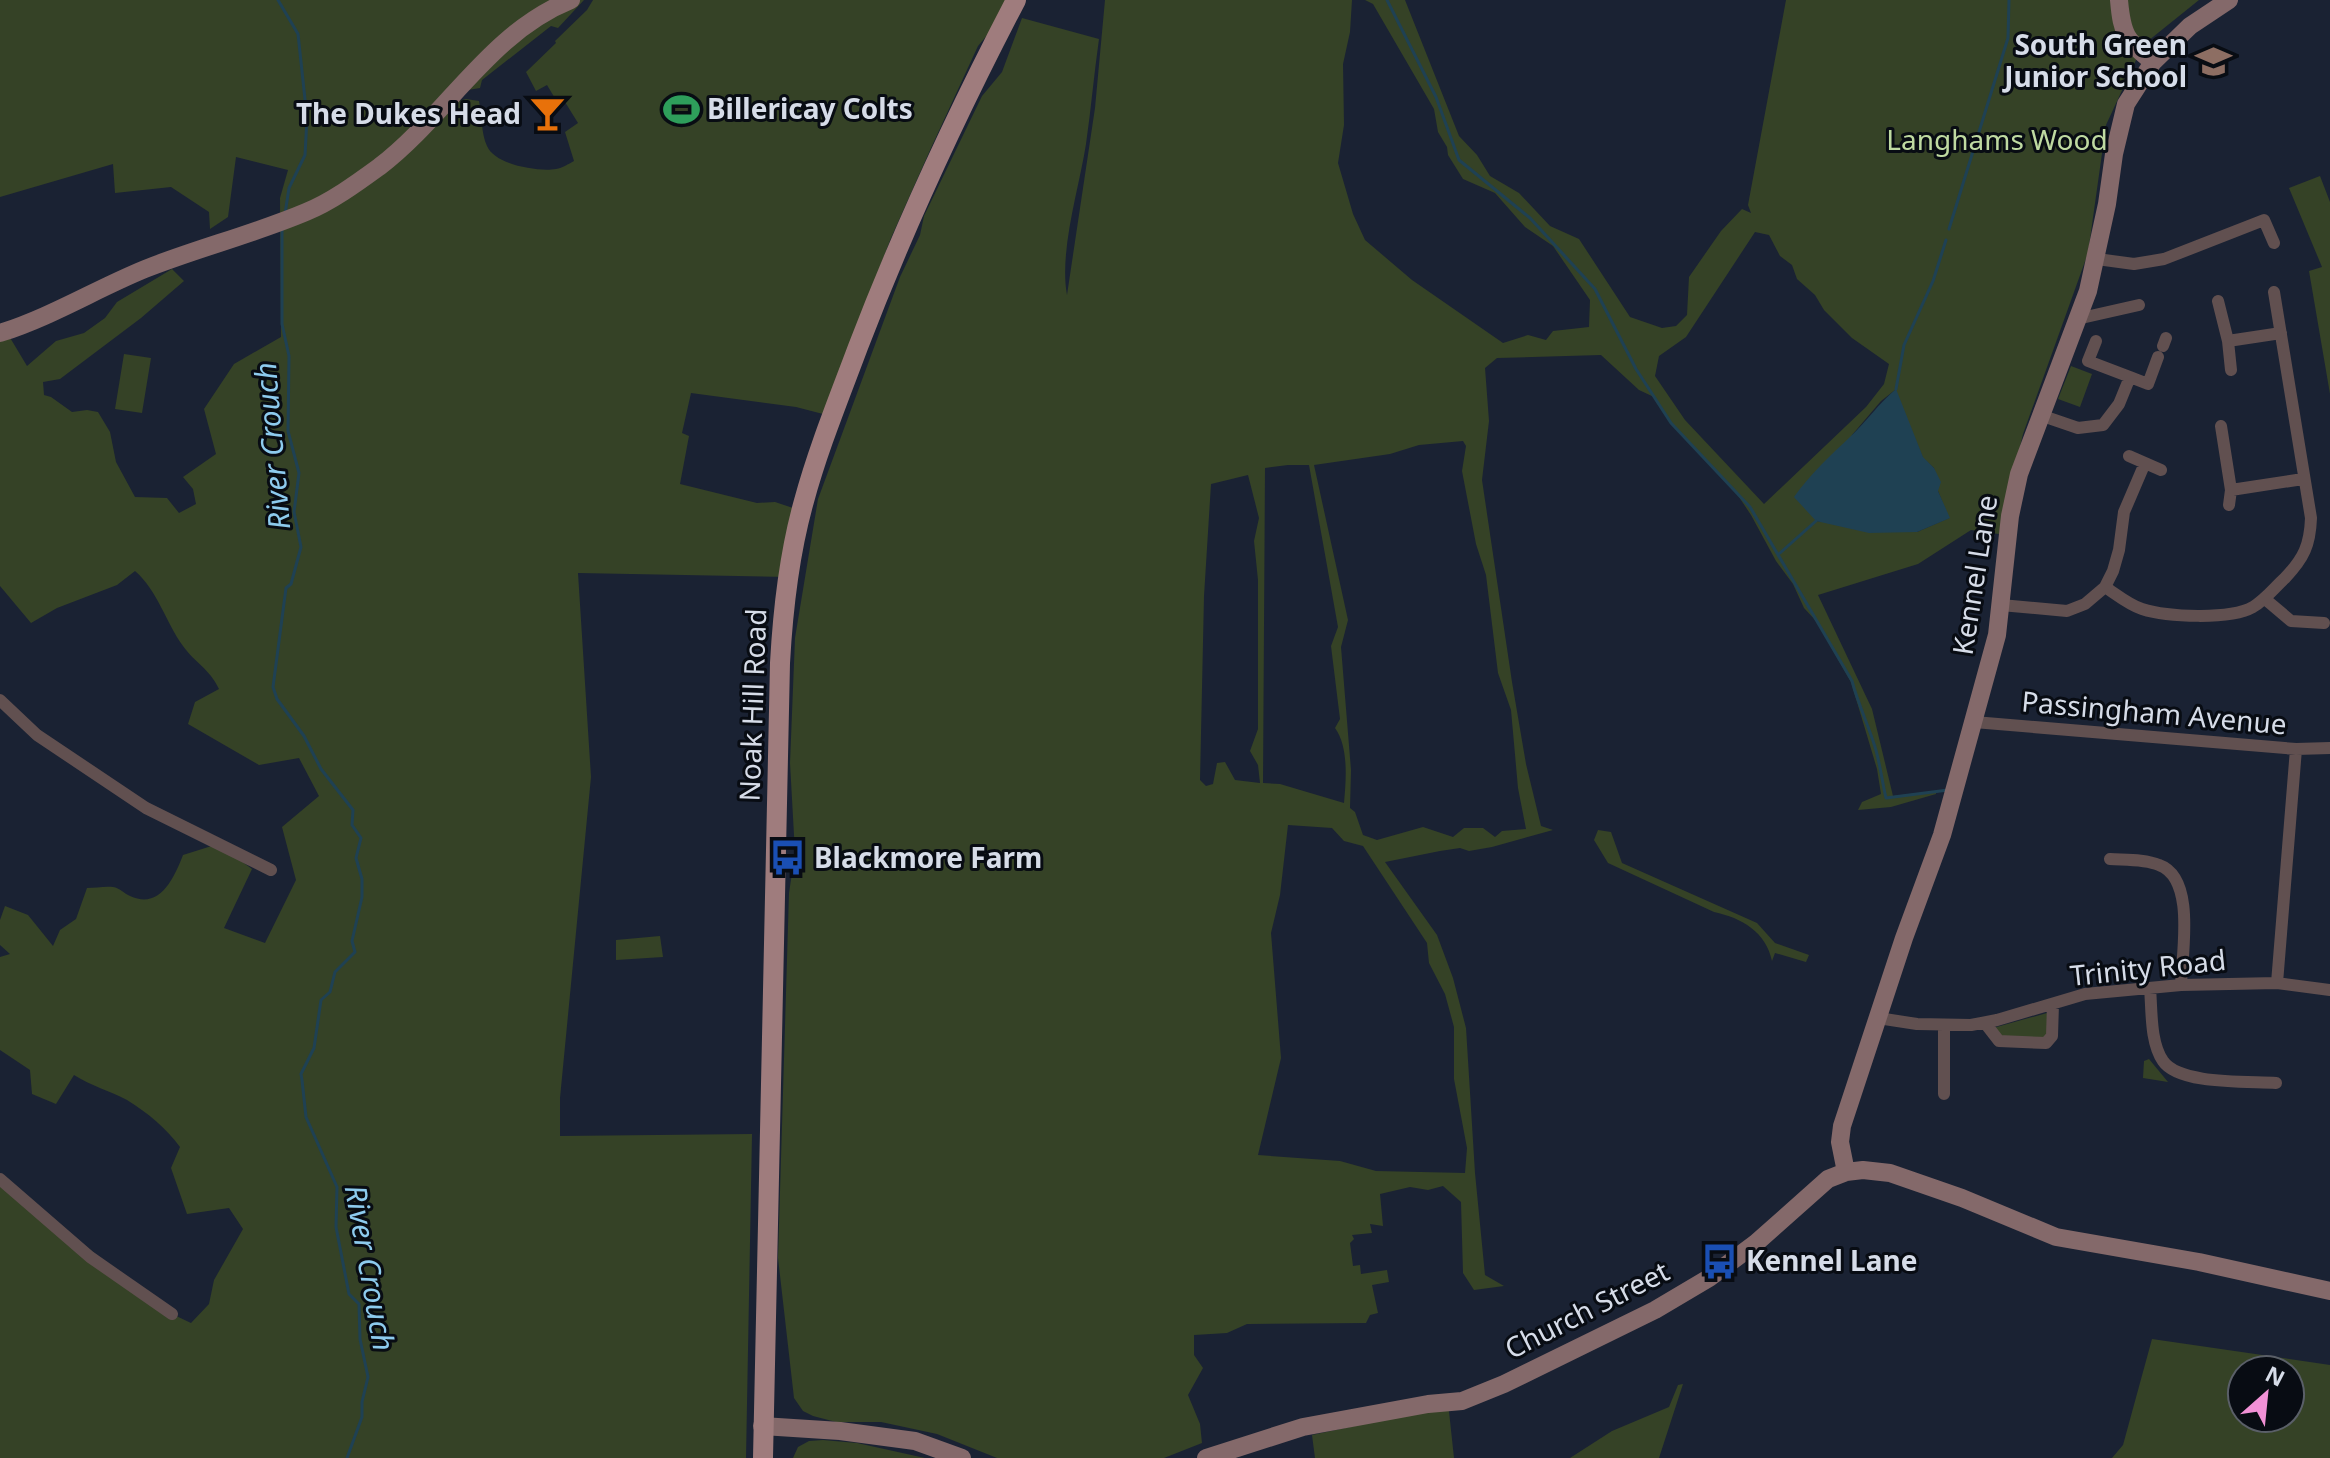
<svg xmlns="http://www.w3.org/2000/svg" width="2330" height="1458" viewBox="0 0 2330 1458" font-family="'Noto Sans',sans-serif">
<rect width="100%" height="100%" fill="#1a2233"/>
<!-- green -->
<path fill="#354226" fill-rule="evenodd" d="M0,0h584l-26,28 -7,-2 -69,54 -2,8 -24,4 -10,13 20,-6 13,2c3,14 2,32 8,45 8,19 51,26 69,23 7,-1 12,-5 18,-8l-9,-29 13,-9 -13,-21 -6,3 -12,-20 -11,6 -10,-19 30,-29 -1,-2 32,-31 6,-10h418l-12,21 -21,25 -47,102 -40,90 -68,176 -27,-7 -105,-14 -9,40 7,3 -9,48 77,19 18,-1 27,9 -14,66 -210,-4 13,204 -31,321v38l192,-2 -6,324h-746v-279l172,135 19,9 18,-19 5,-24 29,-51 -14,-21 -42,6 -16,-46 9,-21c-14,-19 -32,-34 -53,-47 -17,-9 -36,-14 -53,-25l-18,29 -24,-10 -2,-24 -30,-20v-93l10,-3 -10,-9v-25l5,-14 23,9 25,31 7,-16 16,-11 11,-31c8,0 18,-2 26,-1 7,1 10,6 17,9 30,14 44,-18 53,-41l35,-11 34,25 -28,59 41,15 31,-63 -14,-53 37,-31 -20,-38 -40,7 -71,-41 7,-22 24,-13c-10,-21 -24,-26 -36,-43 -18,-25 -25,-55 -48,-75l-18,14 -60,23 -26,15 -31,-37v-253l6,-2 21,35 29,-25 28,-8 21,-15 12,-16 55,-33 12,12 -43,37 -81,61 -17,3 1,13 7,2 21,15 15,-2 11,2 12,20 6,30 19,35 32,1 12,15 17,-9 -3,-15 -10,-12 33,-23 -12,-45 30,-45 47,-27 -1,-139 8,-28 -52,-13 -8,60 -18,12 -1,-17 -38,-25 -56,6 -2,-29 -113,33z
M1105,0h247l-2,32 -7,32 1,61 -6,38 15,51 12,26 47,40 91,63 25,-8 18,5 7,-9 36,-4 1,-27 -37,-54 -28,-19 -30,-34 -32,-14 -15,-24 -1,-8 -9,-15 -4,-23 -61,-105 -8,-4h40l54,136 18,19 13,21 29,17 31,33 29,13 51,78 32,11 14,-2 11,-11 2,-38 32,-46 21,-22 9,4 -3,-8 38,-205h413l-56,45 -37,80 -18,128 -65,181 -24,100 -28,-4 -53,34 -100,31 54,114 21,87 43,-5v3l-45,13 -33,3 4,-8 19,-8 -4,-25 -26,-87 -35,-61 -12,-13 -11,-24 -17,-23 -25,-46 -18,-27 -62,-65 -17,-26 -15,-7 -38,-35 -104,3 -12,10 4,53 -7,59 30,202 14,82 15,62 12,4 -61,17 -23,4 -9,-3 -20,3 -55,11 52,73 16,43 13,50 9,145 10,102 19,11 -30,4 -11,-17 -2,-71 -18,-16 -15,4 -18,-3 -30,7 3,32 -13,-2 2,9 -20,2 2,4 -4,4 3,23 7,-1 1,9 26,-4 2,12 -17,3 6,28 -8,2 -4,8 -119,1 -20,9 -33,2v20l9,13 -15,27 12,29 2,19 -38,15h-167l-60,-24 -56,-12h-45l-23,-6 -10,-5 -9,-13 -16,-140 11,-365 6,-40 -5,-90 5,-125 23,-139 82,-222 20,-42 4,-19 58,-120 20,-24 20,-54 77,21c-5,35 -8,70 -13,105 -7,45 -27,107 -19,151l28,-187zM1755,232l14,3 11,21 12,9 5,14 18,16 9,15 28,28 37,26 -5,20 -18,23 -102,97 -79,-84 -30,-44 4,-20 27,-19zM1895,390l28,68 11,10 4,23 11,27 -32,14 -101,-11 36,-86 29,-34zM1463,441l3,5 -4,25 14,73 10,31 12,98 13,37 7,78 8,41 -24,2 -7,6 -12,-9h-19l-11,9 -30,-10 -46,13 -14,-5 -8,-23 -5,-4 1,-38 -10,-123 7,-27 -34,-155 76,-11 29,-9zM1288,465h21l29,162 -7,19 9,73 -5,9c14,19 11,53 9,75l-64,-19 -17,-1 2,-315zM1248,475l11,43 -5,23 4,39v149l-8,22 8,14 2,18 -25,-3 -10,-18 -8,1 -4,21 -7,2 -6,-6 4,-184 7,-112zM1288,825l44,3 12,13 19,5 64,97 2,20 16,31 9,33v52l13,69 -2,25 -89,-2 -36,-10 -82,-6 23,-97 -10,-125 9,-38z
M2320,176l10,26v192l-21,-123 13,-4 -33,-79z
M124,354l27,4 -9,55 -27,-4z
M2071,366l21,8 -12,33 -22,-8z
M1598,830l13,2 11,31 135,60 18,20 34,12 -3,7 -31,-9 -3,8c-6,-29 -30,-43 -58,-49l-106,-49 -14,-23z
M660,936l3,21 -47,3v-20z
M2047,1013v24h-44l-10,-9z
M2149,1059l19,23 -25,-4 1,-17z
M2152,1339l178,26v93h-218l11,-13zM2242,1370h48v48h-48z
M1683,1384l-24,74h-89l42,-27 57,-24 9,-22z
M1448,1402l6,56h-139l-3,-23 118,-25z
M823,1440l34,3 68,15h-132l5,-11 11,-6z"/>
<!-- water -->
<path fill="#1f4153" d="M1896,389l27,68 11,11 7,14 -3,9 12,27 -33,14 -48,1 -53,-12 -22,-24c17,-24 36,-41 57,-61 16,-15 28,-33 45,-47z"/>
<g fill="none" stroke-linecap="round" stroke-linejoin="round">
<!-- stream -->
<path stroke="#1f4153" stroke-width="3" d="M278,0l20,34 9,84 -2,37 -16,33 -4,26
M1387,0l49,97 23,63 71,58 65,71 41,80 35,54 79,84 102,174c6,23 16,43 23,66 5,16 7,34 11,51l62,-8
M1949,229l59,-191 1,-38
M282,230v94l7,32 -1,75 11,42 -5,39 7,35 -10,37 -5,4 -13,99 4,12 27,37 17,33 32,41 -1,15 9,13 -5,20 6,21v18l-10,44 3,11 -20,20 -5,20 -9,8 -7,48 -13,26 1,6 4,37 31,70 -1,40 13,67 10,10 1,35 8,38 -6,25v15l-15,41
M1896,389l8,-44 29,-64 13,-41
M1780,553l36,-32"/>
<!-- street -->
<path stroke="#615050" stroke-width="12" d="M2097,259l37,5 30,-5 100,-39 10,23
M2218,301l10,40 53,-8
M2077,319l62,-14
M2096,341l-8,20 42,16
M2228,341l3,29
M2163,346l3,-8
M2040,415l38,13 25,-3 16,-21 11,-27 18,7 10,-27
M2221,426l10,64 -2,15
M2129,456l32,14
M2231,490l72,-11
M2105,587c11,7 24,18 37,22 25,8 88,11 111,-2 13,-8 21,-19 32,-29 19,-20 25,-33 26,-60l-37,-226
M2265,599l26,22 33,2
M2001,605l66,6 18,-7 20,-17 8,-16 6,-21 5,-38 21,-49
M0,700l37,35 109,73 125,62
M1974,722l322,27 34,-1
M2110,859c15,1 35,0 49,6 37,13 23,88 22,120
M2277,983l19,-234
M2150,988c2,23 0,54 13,73 16,24 86,20 113,22
M1878,1018l39,6 54,1 26,-5 88,-26 96,-9 96,-2 53,7
M1985,1023l14,18 47,2 6,-7 1,-32
M1944,1026v68
M0,1179l90,78 82,57"/>
<!-- secondary -->
<path stroke="#84696a" stroke-width="18" d="M2153,62l37,-36 39,-26
M0,333c51,-16 96,-44 145,-64 53,-21 109,-35 161,-57 25,-10 51,-29 73,-45 68,-52 110,-134 192,-167
M1846,1172l-6,-30 2,-16 62,-188 38,-103 55,-200 13,-119 9,-42 69,-183 19,-87 7,-50 12,-50 27,-42c-27,-22 -31,-27 -34,-62
M762,1426l78,5 75,10 47,17
M1206,1458l97,-31 125,-23 34,-3 42,-17 151,-74 54,-32 47,-35 72,-64 18,-7 17,-2 27,3 72,25 94,39 143,25 131,29"/>
<!-- primary -->
<path stroke="#9f7c7d" stroke-width="20" d="M763,1458l17,-795c3,-55 9,-109 24,-162 14,-52 35,-103 54,-154 46,-120 99,-234 158,-347"/>
</g>
<!-- icons -->
<defs>
<symbol id="school-bare" viewBox="-9 -9 18 18"><path d="M0-5L7-2L0 1L-7-2ZM-4 1L0 2.5L4 1V4Q0 6-4 4Z" fill="#8d6e63" stroke="#080c13" stroke-width="2.5" paint-order="stroke"/></symbol>
<symbol id="stadium-bare" viewBox="-9 -9 18 18"><path d="M0-5a6.5 5 0 1 0 0 10a6.5 5 0 1 0 0-10ZM-3.5-1.8h7v3.6h-7Z" fill="#2e9e5b" stroke="#080c13" stroke-width="2.5" paint-order="stroke"/></symbol>
<symbol id="bar-bare" viewBox="-9 -9 18 18"><path d="M-6-5H6L.8 .8V4.5H3.5V6h-7V4.5H-.8V.8Z" fill="#e8710a" stroke="#080c13" stroke-width="2.5" paint-order="stroke"/></symbol>
<symbol id="bus-bare" viewBox="-9 -9 18 18"><path d="M-5-6H5V4H4V6H2V4H-2V6H-4V4H-5ZM-3.5-4V0h7V-4ZM-3.5 1.2v1.5H-2V1.2ZM2 1.2v1.5H3.5V1.2Z" fill="#1a4fb4" stroke="#080c13" stroke-width="2.5" paint-order="stroke"/></symbol>
</defs>
<g fill-rule="evenodd">
<use href="#school-bare" x="2188" y="36" width="51" height="51"/>
<use href="#stadium-bare" x="656" y="84" width="51" height="51"/>
<use href="#bar-bare" x="522" y="88" width="51" height="51"/>
<use href="#bus-bare" x="762" y="832" width="51" height="51"/>
<use href="#bus-bare" x="1694" y="1236" width="51" height="51"/>
</g>
<g text-anchor="middle" stroke-width="6" stroke-linejoin="round" paint-order="stroke">
<!-- poi labels -->
<g font-size="28" font-weight="bold" fill="#d6dce8" stroke="#080c13" text-anchor="start">
<text x="2187" y="55" text-anchor="end">South Green<tspan x="2187" dy="32">Junior School</tspan></text>
<text x="707" y="119">Billericay Colts</text>
<text x="521" y="124" text-anchor="end">The Dukes Head</text>
<text x="814" y="868">Blackmore Farm</text>
<text x="1746" y="1271">Kennel Lane</text>
</g>
<!-- park labels -->
<g font-size="28" fill="#bfdaa1" stroke="#080c13">
<text x="1997" y="150">Langhams Wood</text>
</g>
<!-- street labels -->
<g font-size="28" fill="#d6dce8" stroke="#080c13">
<text transform="translate(1975 575) rotate(-81)" y="10">Kennel Lane</text>
<text transform="translate(753 705) rotate(-88)" y="10">Noak Hill Road</text>
<text transform="translate(2154 713) rotate(5)" y="10">Passingham Avenue</text>
<text transform="translate(2148 968) rotate(-6)" y="10">Trinity Road</text>
<text transform="translate(1587 1310) rotate(-27)" y="10">Church Street</text>
</g>
<!-- water labels -->
<g font-size="30" font-style="italic" fill="#8dcbee" stroke="#080c13">
<text transform="translate(273 446) rotate(-95)" y="10">River Crouch</text>
<text transform="translate(369 1268) rotate(80)" y="10">River Crouch</text>
</g>
</g>
<!-- north arrow -->
<g transform="translate(2266 1394) rotate(27)"><circle r="38" fill="#080c13" stroke="#5a5f68" stroke-width="2"/>
<path d="M0-6L14 30L0 20L-14 30Z" fill="#f291d6"/>
<text y="-12" font-size="22" font-weight="bold" text-anchor="middle" fill="#d6dce8">N</text>
</g>
</svg>
